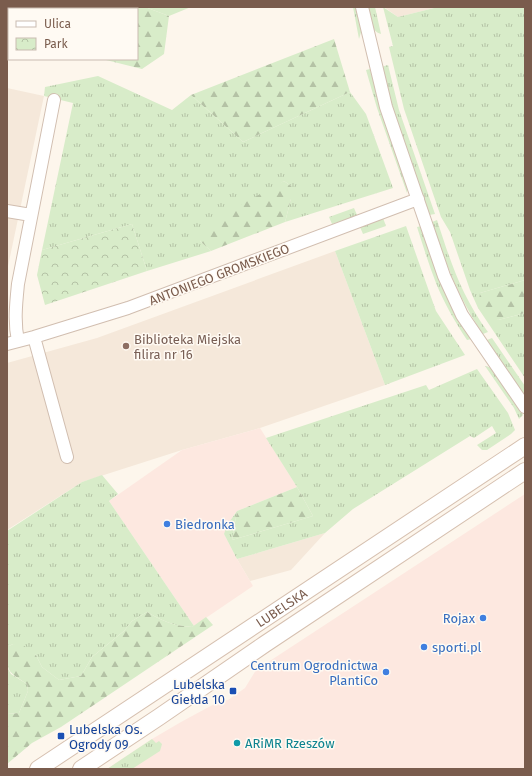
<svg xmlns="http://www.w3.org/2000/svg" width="532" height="776" viewBox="0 0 532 776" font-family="'Fira Sans',sans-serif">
<defs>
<pattern id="grass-tufts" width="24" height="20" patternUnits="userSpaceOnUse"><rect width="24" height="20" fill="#d8ecc9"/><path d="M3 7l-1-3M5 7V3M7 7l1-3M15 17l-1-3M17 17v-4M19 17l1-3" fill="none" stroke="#b4c2a5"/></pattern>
<pattern id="forest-firs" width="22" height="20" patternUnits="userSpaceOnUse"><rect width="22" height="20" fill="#d8ecc9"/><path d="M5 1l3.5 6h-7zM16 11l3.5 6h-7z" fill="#b4c2a5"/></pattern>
<pattern id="park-crowns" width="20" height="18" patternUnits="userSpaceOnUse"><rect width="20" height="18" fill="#d8ecc9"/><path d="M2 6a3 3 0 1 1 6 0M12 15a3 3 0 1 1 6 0" fill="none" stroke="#b4c2a5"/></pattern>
</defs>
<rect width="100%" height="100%" fill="#fdf6ec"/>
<!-- residential -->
<path fill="#f5e8da" d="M384,7h54l-40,10z
M7,88l37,8 -37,175z
M335,251l50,134 -125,43 -78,22 -100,32 -75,48v-167l90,-25z
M325,533l-34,37 -41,11 -13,-22z"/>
<!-- commercial -->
<path fill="#fde8e0" d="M260,428l37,59 -60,24 -4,5 -9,18 13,25 16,27 -59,40 -85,-125 73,-51z
M525,494v275h-418l45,-30 29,-17 37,-20 10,-2 17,-12 11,-18z"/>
<!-- grass -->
<path fill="url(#grass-tufts)" d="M145,7h46l-22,9z
M353,7h4l5,22 -3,10z
M368,7h7l6,27c-11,-3 -11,-17 -13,-27z
M383,7l15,10 40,-10h87v273l-45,13 18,27 27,-7v65l-47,-70 -8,-18 -20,-58 -9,-15 -37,-108 -15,-62 4,-1z
M388,65l11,45 36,104 -6,1 -39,-114 -9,-34z
M370,69l6,22 32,93 -1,9 -30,-85 -11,-38z
M98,76l74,34 19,-15 52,47 107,-50 16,22 27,74 -108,34 6,-23v-13l-7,-5 -84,60 11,10 -64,20 -15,-47 -90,26 31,-147 -29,-7 1,-9z
M354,208l3,7 -1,1 -24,8 -3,-7z
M383,218l3,8 -23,8 -3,-7z
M437,220c14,43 24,75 51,112l-5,2c-24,-35 -38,-72 -51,-112z
M406,226l30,85 29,44 -80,30 -50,-134z
M422,226l50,113 -5,1c-12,-18 -23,-37 -31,-57 -7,-18 -13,-37 -19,-56z
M492,338l33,48v11l-38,-57z
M485,366l7,2 29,41 2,6 -4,4 -5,-11z
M477,369l31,44 7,17 -4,4 -24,16h-5l-5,-5 19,-12 -4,-7 -18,12 -4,-2 -117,73 -28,24 -88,26 -13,-25 3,-9 10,-14 -5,29 81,-24 -16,-29 -31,-49 160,-53 3,5z
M102,475l16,19 -9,7 85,125 -2,1c-21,-2 -27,-5 -45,-15l-15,9 -8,10 -32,26 -11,19 -22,4 -17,-13 -6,-12 -23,-11 -6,3v-116l75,-49z
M7,667l4,7 16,10 1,7 -9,22 -12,1z
M152,739l4,4 3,-2 3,3 -2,7 -28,18h-25z"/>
<!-- forest -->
<path fill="url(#forest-firs)" d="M78,7h67l24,9 -5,38 -22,15 -40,-10h35v-50h-59z
M334,39l16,53 -107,50 -52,-47z
M284,181l7,5v13l-6,23 -74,29 -11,-10 11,-20z
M525,280v33l-27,7 -20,-12 2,-15z
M297,487l16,29 -81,24 5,-29z
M147,612c18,10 24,13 45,15l14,-10 7,8 -152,102 -29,16 -25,21v-50l12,-1 9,-22 -1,-7c-21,-14 -20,-12 -20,-37l6,-3 10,1 13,10 6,12 17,13 22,-4 11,-19 32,-26 8,-10z"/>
<!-- park -->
<path fill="url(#park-crowns)" d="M132,224l15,47 -102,34 -8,-30 5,-25z"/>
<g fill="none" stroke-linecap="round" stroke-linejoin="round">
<defs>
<path id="street" d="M362,7l24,100 58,169 18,39 63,92
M7,211l24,4
M34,337l33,120
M18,341c-4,-19 -2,-37 0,-57l36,-184
M7,344l27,-7 94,-29 290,-109"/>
<g id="secondary">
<path id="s1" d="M38,769l487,-323"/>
<path d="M81,769l78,-52 106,-73 260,-173"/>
</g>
</defs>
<!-- street casing -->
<use href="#street" stroke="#d1beb0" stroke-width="14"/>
<!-- secondary casing -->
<use href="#secondary" stroke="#d6c0b0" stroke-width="18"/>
<!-- street -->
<use href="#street" stroke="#fff" stroke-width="12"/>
<!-- secondary -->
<use href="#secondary" stroke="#fff" stroke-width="16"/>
</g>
<!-- markers -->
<circle fill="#8d6e63" stroke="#fffaf3" stroke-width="1.5" cx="126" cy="346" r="4"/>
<g fill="#3f7fe0" stroke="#fffaf3" stroke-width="1.5">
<circle cx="167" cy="524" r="4"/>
<circle cx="483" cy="618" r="4"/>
<circle cx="424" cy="647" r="4"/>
<circle cx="386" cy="672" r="4"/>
</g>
<g fill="#1a4fb4" stroke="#fffaf3" stroke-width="1.5">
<rect x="229" y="687" width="8" height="8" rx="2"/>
<rect x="57" y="732" width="8" height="8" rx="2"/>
</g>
<circle fill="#0f9aa8" stroke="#fffaf3" stroke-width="1.5" cx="237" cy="743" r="4"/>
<g text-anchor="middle" stroke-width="3" stroke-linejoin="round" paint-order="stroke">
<!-- street labels -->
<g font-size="13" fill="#7a5c4d" stroke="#fffaf3">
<text transform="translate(219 274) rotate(-21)" y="5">ANTONIEGO GROMSKIEGO</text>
<text dy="5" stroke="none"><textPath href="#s1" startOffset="292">LUBELSKA</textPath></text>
</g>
<!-- education labels -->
<g font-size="13" fill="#785e54" stroke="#fffaf3" text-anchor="start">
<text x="134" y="344">Biblioteka Miejska<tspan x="134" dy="15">filira nr 16</tspan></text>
</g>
<!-- shop labels -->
<g font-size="13" fill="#366cbe" stroke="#fffaf3" text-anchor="start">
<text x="175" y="529">Biedronka</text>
<text x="475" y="623" text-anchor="end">Rojax</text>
<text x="432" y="652">sporti.pl</text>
<text x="378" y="670" text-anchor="end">Centrum Ogrodnictwa<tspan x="378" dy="15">PlantiCo</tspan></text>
</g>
<!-- transit labels -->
<g font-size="13" fill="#164399" stroke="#fffaf3" text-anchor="end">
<text x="225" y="689">Lubelska<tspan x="225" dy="15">Giełda 10</tspan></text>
<text x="69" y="734" text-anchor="start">Lubelska Os.<tspan x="69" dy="15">Ogrody 09</tspan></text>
</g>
<!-- culture labels -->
<g font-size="13" fill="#0d838f" stroke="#fffaf3" text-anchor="start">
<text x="245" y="748">ARiMR Rzeszów</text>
</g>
</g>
<!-- border -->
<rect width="532" height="776" fill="none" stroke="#7a5c4d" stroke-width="16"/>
<!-- legend -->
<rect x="8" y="8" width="130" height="52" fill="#fffaf3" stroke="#cabbb1"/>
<rect x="16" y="21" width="20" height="6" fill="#ffffff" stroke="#cabbb1"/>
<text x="44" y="28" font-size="12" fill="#7a5c4d">Ulica</text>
<rect x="16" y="38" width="20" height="12" fill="url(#park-crowns)" stroke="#cabbb1"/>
<text x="44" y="48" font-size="12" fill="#7a5c4d">Park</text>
</svg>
